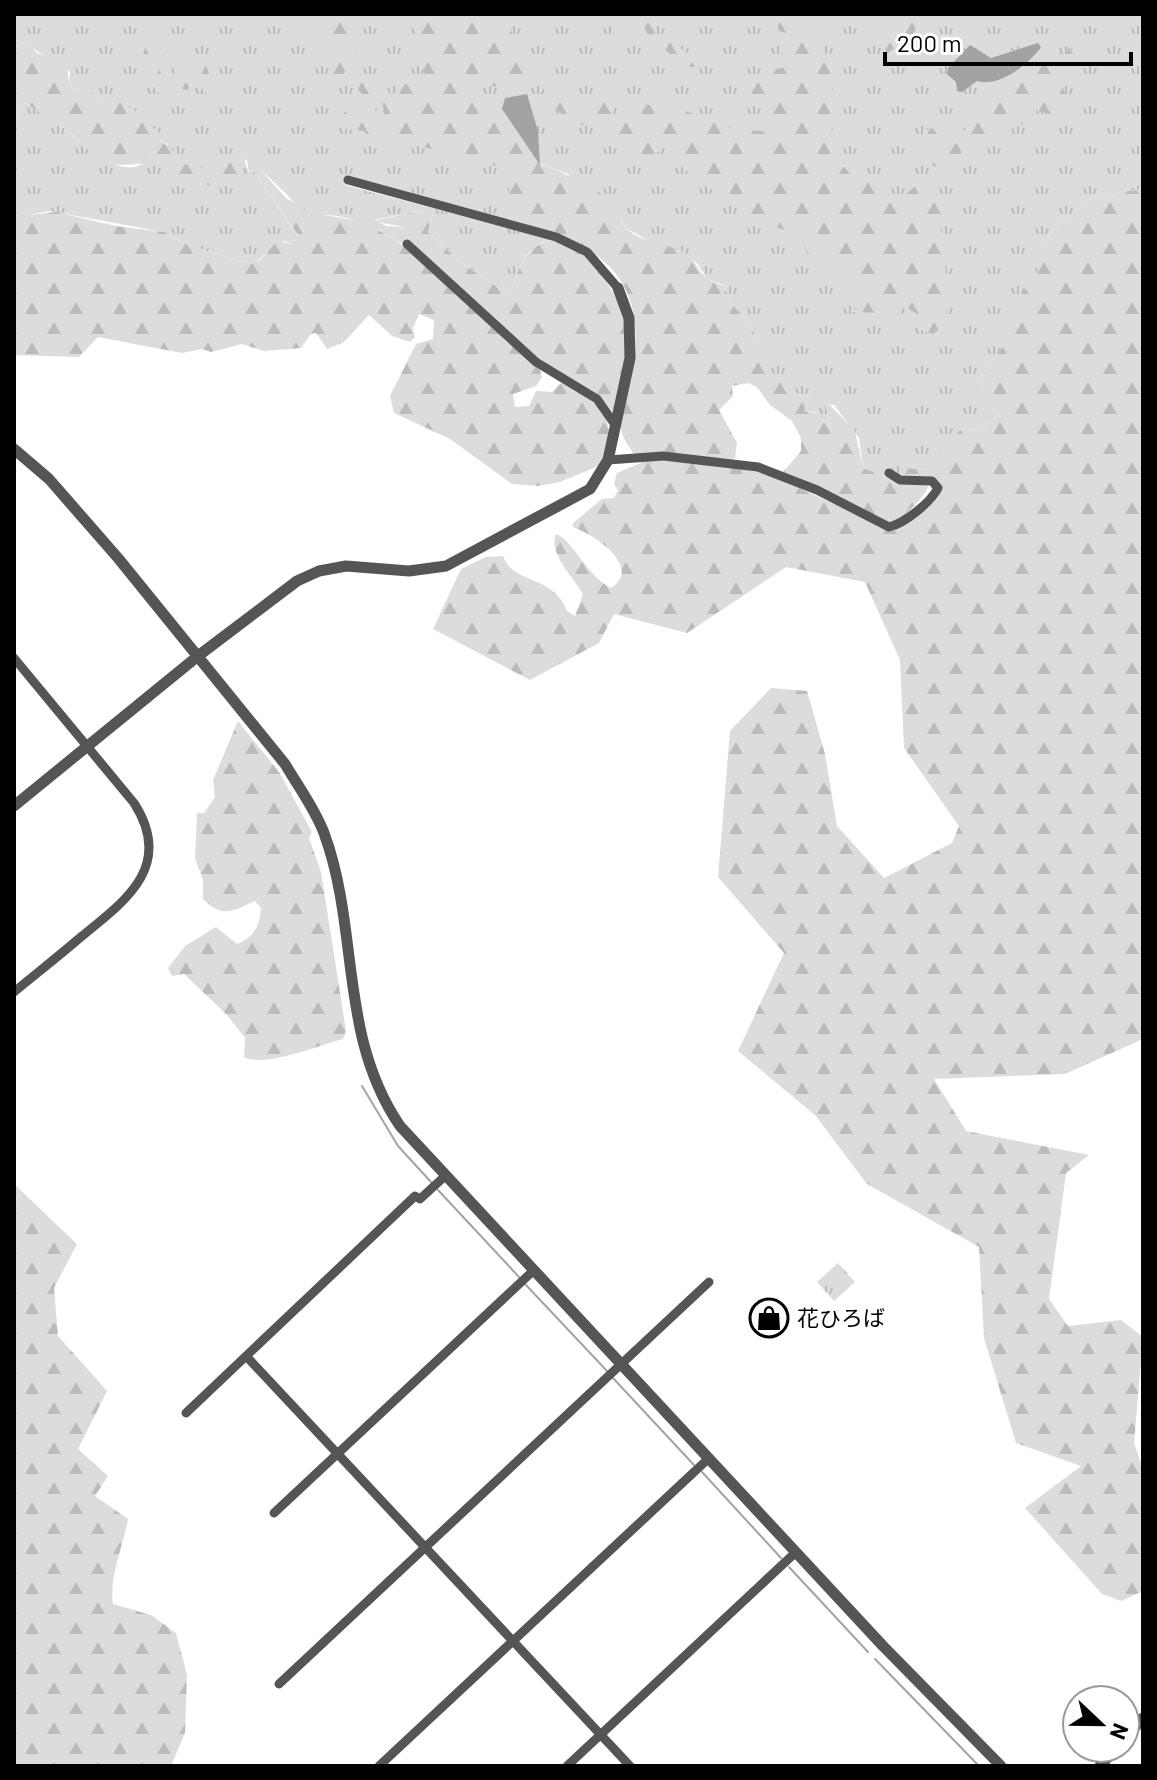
<svg xmlns="http://www.w3.org/2000/svg" width="1157" height="1780" viewBox="0 0 1157 1780" font-family="Barlow,'Noto Sans JP',sans-serif">
<defs>
<pattern id="grass-tufts" width="24" height="20" patternUnits="userSpaceOnUse" patternTransform="scale(2)"><rect width="24" height="20" fill="#dcdcdc"/><path d="M3 7l-1-3M5 7V3M7 7l1-3M15 17l-1-3M17 17v-4M19 17l1-3" fill="none" stroke="#bbb"/></pattern>
<pattern id="forest-firs" width="22" height="20" patternUnits="userSpaceOnUse" patternTransform="scale(2)"><rect width="22" height="20" fill="#dcdcdc"/><path d="M5 1l3.5 6h-7zM16 11l3.5 6h-7z" fill="#bbb"/></pattern>
</defs>
<rect width="100%" height="100%" fill="#fff"/>
<!-- grass -->
<path fill="url(#grass-tufts)" d="M14,14h1129v175l-50,7 -37,31 -11,14 -5,26 -36,78 -25,35 7,19 14,16 -21,15 -18,-1 -29,41 -29,-1 -5,13 -35,-14 -4,-30 -25,-33 -8,-1 3,23 -13,-15 -12,-1 6,-14 -21,-4 -26,-31 -4,-20 -11,-20 -26,-29 7,-6 -22,-8 -9,-15 -19,-14 -27,-7 -26,-15 -17,-29 -37,-18 -4,-7 -26,-10 -38,54 -154,-42 -5,9 208,55c-27,2 -34,29 -42,51l-5,2 -44,-30 -34,-31 5,-18 -13,-3 -46,9 13,6 17,1 5,13 -5,5c-22,-16 -69,-38 -95,-27 -11,-12 -50,-54 -65,-59l5,14 5,-2 44,65 -6,8 -8,-3c-14,6 -20,17 -33,23l-61,-18 -26,-14 -115,-21 -21,4 -14,-8v-86l10,-19c10,7 22,13 32,20 24,17 70,71 98,31l14,3 -1,-12c-27,-15 -23,-37 -59,-45 -12,-3 -18,-10 -31,-8l-8,-7 1,-12c-13,-14 -30,-14 -41,-29l-11,-1 -4,-5z
M838,1263l17,19 -21,19 -17,-19z"/>
<!-- forest -->
<path fill="url(#forest-firs)" d="M323,14l31,3 -4,12 11,5v3l-8,8 4,9 -14,21 -7,-1 -12,11 10,-37 -24,-18 2,-7z
M402,14h110c-6,22 11,40 17,61l8,5 -30,7 -25,-1 -8,20 3,4 26,2 36,52c10,0 66,30 73,37 7,8 7,20 14,27 16,16 39,14 56,24 13,6 15,19 25,26 5,5 15,7 22,9l-6,7 25,28 11,20 5,20 25,31 21,4 -6,14 19,3 -1,6 7,6 -3,-25 29,30 8,37 35,14h31c-1,14 -26,35 -38,43l-108,-53 18,-21v-13l-9,-17 -22,-16 -13,-18 -9,-4 -16,3 1,10 -14,14 18,33 -2,16 -101,-5c-4,-6 -10,-14 -12,-21 -6,-20 9,-53 12,-73 13,-97 -53,-121 -130,-142l5,-29 -12,-23 -100,-26 -5,8 -4,-1 -7,-57 12,4 11,-11 11,6 10,-14 -10,-46z
M604,14h21l4,18 15,8 4,-5 -11,-20 10,-1 8,22 8,1 39,25 1,5h-12l-31,-20h-20l-25,-12z
M766,14h42l-2,9 11,13h-21l-17,-5 -4,-13z
M862,14h52l4,8 -10,27 -6,4 -9,-4 -6,5 -10,-24z
M14,37l4,5 11,1 8,10 30,11 2,20 8,7c10,-2 15,2 24,6 7,2 13,1 19,4 16,7 25,22 39,31l1,8 19,15 -7,5 -18,-7 -8,10c-47,6 -45,-3 -78,-32 -14,-11 -29,-19 -44,-29l-10,19z
M801,38l18,2c4,10 10,18 12,29 4,25 -5,86 8,101l5,-3 17,19 14,-11v16l16,12c16,-6 24,-21 40,-25l6,5 1,24 8,7 -1,5 -6,-3 -2,5 12,29c-11,24 11,67 -16,84l-12,-4 -6,-9 2,-7 -16,-10 -3,10 -8,7 -7,-8 -34,-1 14,-6 7,-11 -17,-7 -34,-30 -10,-1c-11,-33 -33,-27 -60,-35l-7,-15 -11,-3 1,-4c-17,-5 -45,-31 -62,-41l4,-6 -14,-8 -1,7 -28,7 -15,-15 -16,-5 26,-41 8,3 11,-3 2,7 20,-1 29,11 3,3 -5,9 5,6 7,-4 1,-10 13,7 48,6 5,-20 -19,-13 -8,-20 15,-5 7,3 5,-7 16,-4 1,-6 -12,-10 8,-8z
M147,42l24,12 -12,12 3,13 10,7 5,-26 11,4 1,10 8,-15 8,2 10,34 -4,2 -15,-13 -9,6 -9,-2 -8,12h-5l-27,-31z
M1042,43l4,1 4,11 4,-7 12,7 4,-12 2,9 8,6 -8,17 -11,6 4,13 -13,21 -22,-7 1,-9 11,-6 -7,-4 -15,16 13,11 -7,10 -4,-2 -25,12 2,6 -9,5 -13,-2 -8,9 -8,-4 1,19 -8,5 -22,-9 -4,-7 3,-11 -8,-16 10,-3 8,12 18,4 2,-11 12,-10c0,-12 9,-24 21,-27l-2,-9h8l2,-9 28,-15z
M362,77l13,28 3,37 -15,-11 -21,-3 -4,-9 15,-15 7,3 7,-6 -14,-18z
M543,83l14,2 10,8 30,4 16,-4 6,5 -20,35 -8,-6 -17,-4 -31,-23 3,-9 -4,-3z
M237,152l7,23 -4,6 -30,5 -49,-18 5,-7 46,8 11,-2z
M246,154l41,45 15,7 7,12 8,-4 44,7 34,18 145,131 2,7 -6,9 -23,8 2,13 14,-1 7,-15 16,1 10,-10c39,23 59,35 39,83l-41,17 -21,4 -27,-2 -62,-45 -56,-26 -4,-17 26,-52 17,-5 1,-19 -15,-6 -6,14 2,9 -5,5 -18,-6 -23,-21 -25,27 -17,7 -11,-16 -5,1 -10,14 -37,3 -22,-7 -31,8 -9,-3 -20,4 -84,-16 -19,20 -65,-2v-148l14,8 28,-3 60,14 48,6 26,14 61,18 10,-5 16,-18 15,3 6,-9 -44,-64 -5,2z
M1143,189v850l-78,35 -131,5 32,52 123,24 -23,18 -17,126 19,27 53,-6 22,17 -9,106 9,26v122l-22,10 -19,-7 -77,-86 56,-42 -65,-23 -32,-105 -5,-91 -112,-63 -52,-69 -77,-64 46,-98 -66,-76 12,-146 41,-43 36,3 18,63 12,72 47,52 68,-35 7,-17 -55,-78 -4,-88 -35,-78 -79,-15 -99,66 -73,-19 -15,29 -69,37 -97,-51 28,-60 25,-12 17,-1c10,29 50,18 64,55l8,5 8,-22c-10,-18 -35,-40 -27,-60 16,5 31,42 55,54 32,-21 -16,-53 -38,-61v-4l29,-24 12,-1 4,-8 -4,-6 3,-11 28,-12h22l95,10 127,58 52,-43 -6,-6 -35,-3 3,-9 29,2 8,-18 21,-23 18,1 21,-15 -14,-15 -7,-20 25,-35 16,-49 17,-22 8,-33 11,-14 37,-31z
M420,211l13,2 -5,19 34,31 44,30 5,-2c7,-19 13,-42 34,-49 32,-12 76,53 80,81 4,30 -5,61 -11,91 -19,-29 -52,-37 -78,-57 -46,-34 -85,-78 -127,-117l-5,-13 -31,-6z
M238,721l41,51 33,60 -3,6 12,34 25,159 -3,8c-23,6 -78,29 -99,18l1,-19 -18,-23 -43,-41 -12,2 -4,-8 17,-22 31,-19 21,17c18,-8 22,-17 24,-36l-6,-7c-23,11 -33,17 -52,-2v-19l-8,-21 2,-46h7l11,-16 -2,-17z
M14,1184l63,60 -23,44 4,48 49,55 -29,58 30,27 -13,20 33,23c-5,28 -19,57 -15,85l38,11 25,18 11,42 -2,58 -14,33h-157z"/>
<!-- water -->
<path fill="#a3a3a3" d="M1038,43l3,4c-12,17 -42,41 -64,34l-15,11 -5,-1 -1,-9 -9,-8 1,-6 22,-23 21,13z
M527,94l11,37 2,34 -38,-56 3,-11z"/>
<g fill="none" stroke-linecap="round" stroke-linejoin="round">
<!-- stream -->
<path stroke="#a3a3a3" stroke-width="2" d="M362,1086l36,60 33,36
M438,1190l81,87
M526,1285l81,86
M613,1378l81,87
M702,1472l79,86
M789,1567l79,85
M875,1659l104,107"/>
<!-- minor -->
<path stroke="#555" stroke-width="9" d="M348,180l208,57 31,15 31,36
M407,244l129,118 61,37 19,27
M608,460l55,-4 95,11 59,23 72,37c16,-4 41,-24 49,-39l-6,-7 -32,-1 -11,-7
M14,658l120,145c40,62 -7,97 -52,133 -22,19 -45,37 -68,56
M246,1356l384,410
M186,1413l229,-217 5,3 24,-22
M274,1513l259,-242
M279,1684l430,-402
M379,1766l329,-307
M567,1766l229,-214"/>
<!-- tertiary -->
<path stroke="#555" stroke-width="11" d="M14,449l35,30 69,79 167,206c13,22 30,45 39,69 36,98 14,202 76,293l483,520 118,120
M14,806l184,-150 99,-75 22,-10 27,-5 63,5 37,-5 144,-77 18,-29 22,-102 -1,-40 -11,-30
M1125,1738l18,-20
M1100,1766l16,-18"/>
</g>
<!-- icons -->
<defs>
<symbol id="shop-ring" viewBox="-11 -11 22 22"><circle r="9.5" fill="#fff" stroke="#000" stroke-width="1.5"/><path d="M-5-2.5h2.3a2.7 3.5 0 0 1 5.4 0H5L5.5 6h-11ZM-1.5-2.5h3a1.5 2.3 0 0 0-3 0Z" fill="#000"/></symbol>
</defs>
<g fill-rule="evenodd">
<use href="#shop-ring" x="747" y="1296" width="44" height="44"/>
</g>
<g text-anchor="middle" stroke-width="8" stroke-linejoin="round" paint-order="stroke">
<!-- poi labels -->
<g font-size="22" fill="#000" stroke="#fff" text-anchor="start">
<text x="797" y="1326">花ひろば</text>
</g>
</g>
<!-- border -->
<rect width="1157" height="1780" fill="none" stroke="#000000" stroke-width="32"/>
<!-- north arrow -->
<g transform="translate(1101 1724) rotate(112)"><circle r="38" fill="#ffffff" stroke="#999999" stroke-width="2"/>
<path d="M0-6L14 30L0 20L-14 30Z" fill="#000000"/>
<text y="-12" font-size="22" font-weight="bold" text-anchor="middle" fill="#000000">N</text>
</g>
<!-- scale -->
<path d="M885 52v12h246v-12" fill="none" stroke="#000000" stroke-width="4"/>
<text x="897" y="52" font-size="24" fill="#000000" stroke="#ffffff" stroke-width="6" paint-order="stroke">200 m</text>
</svg>
